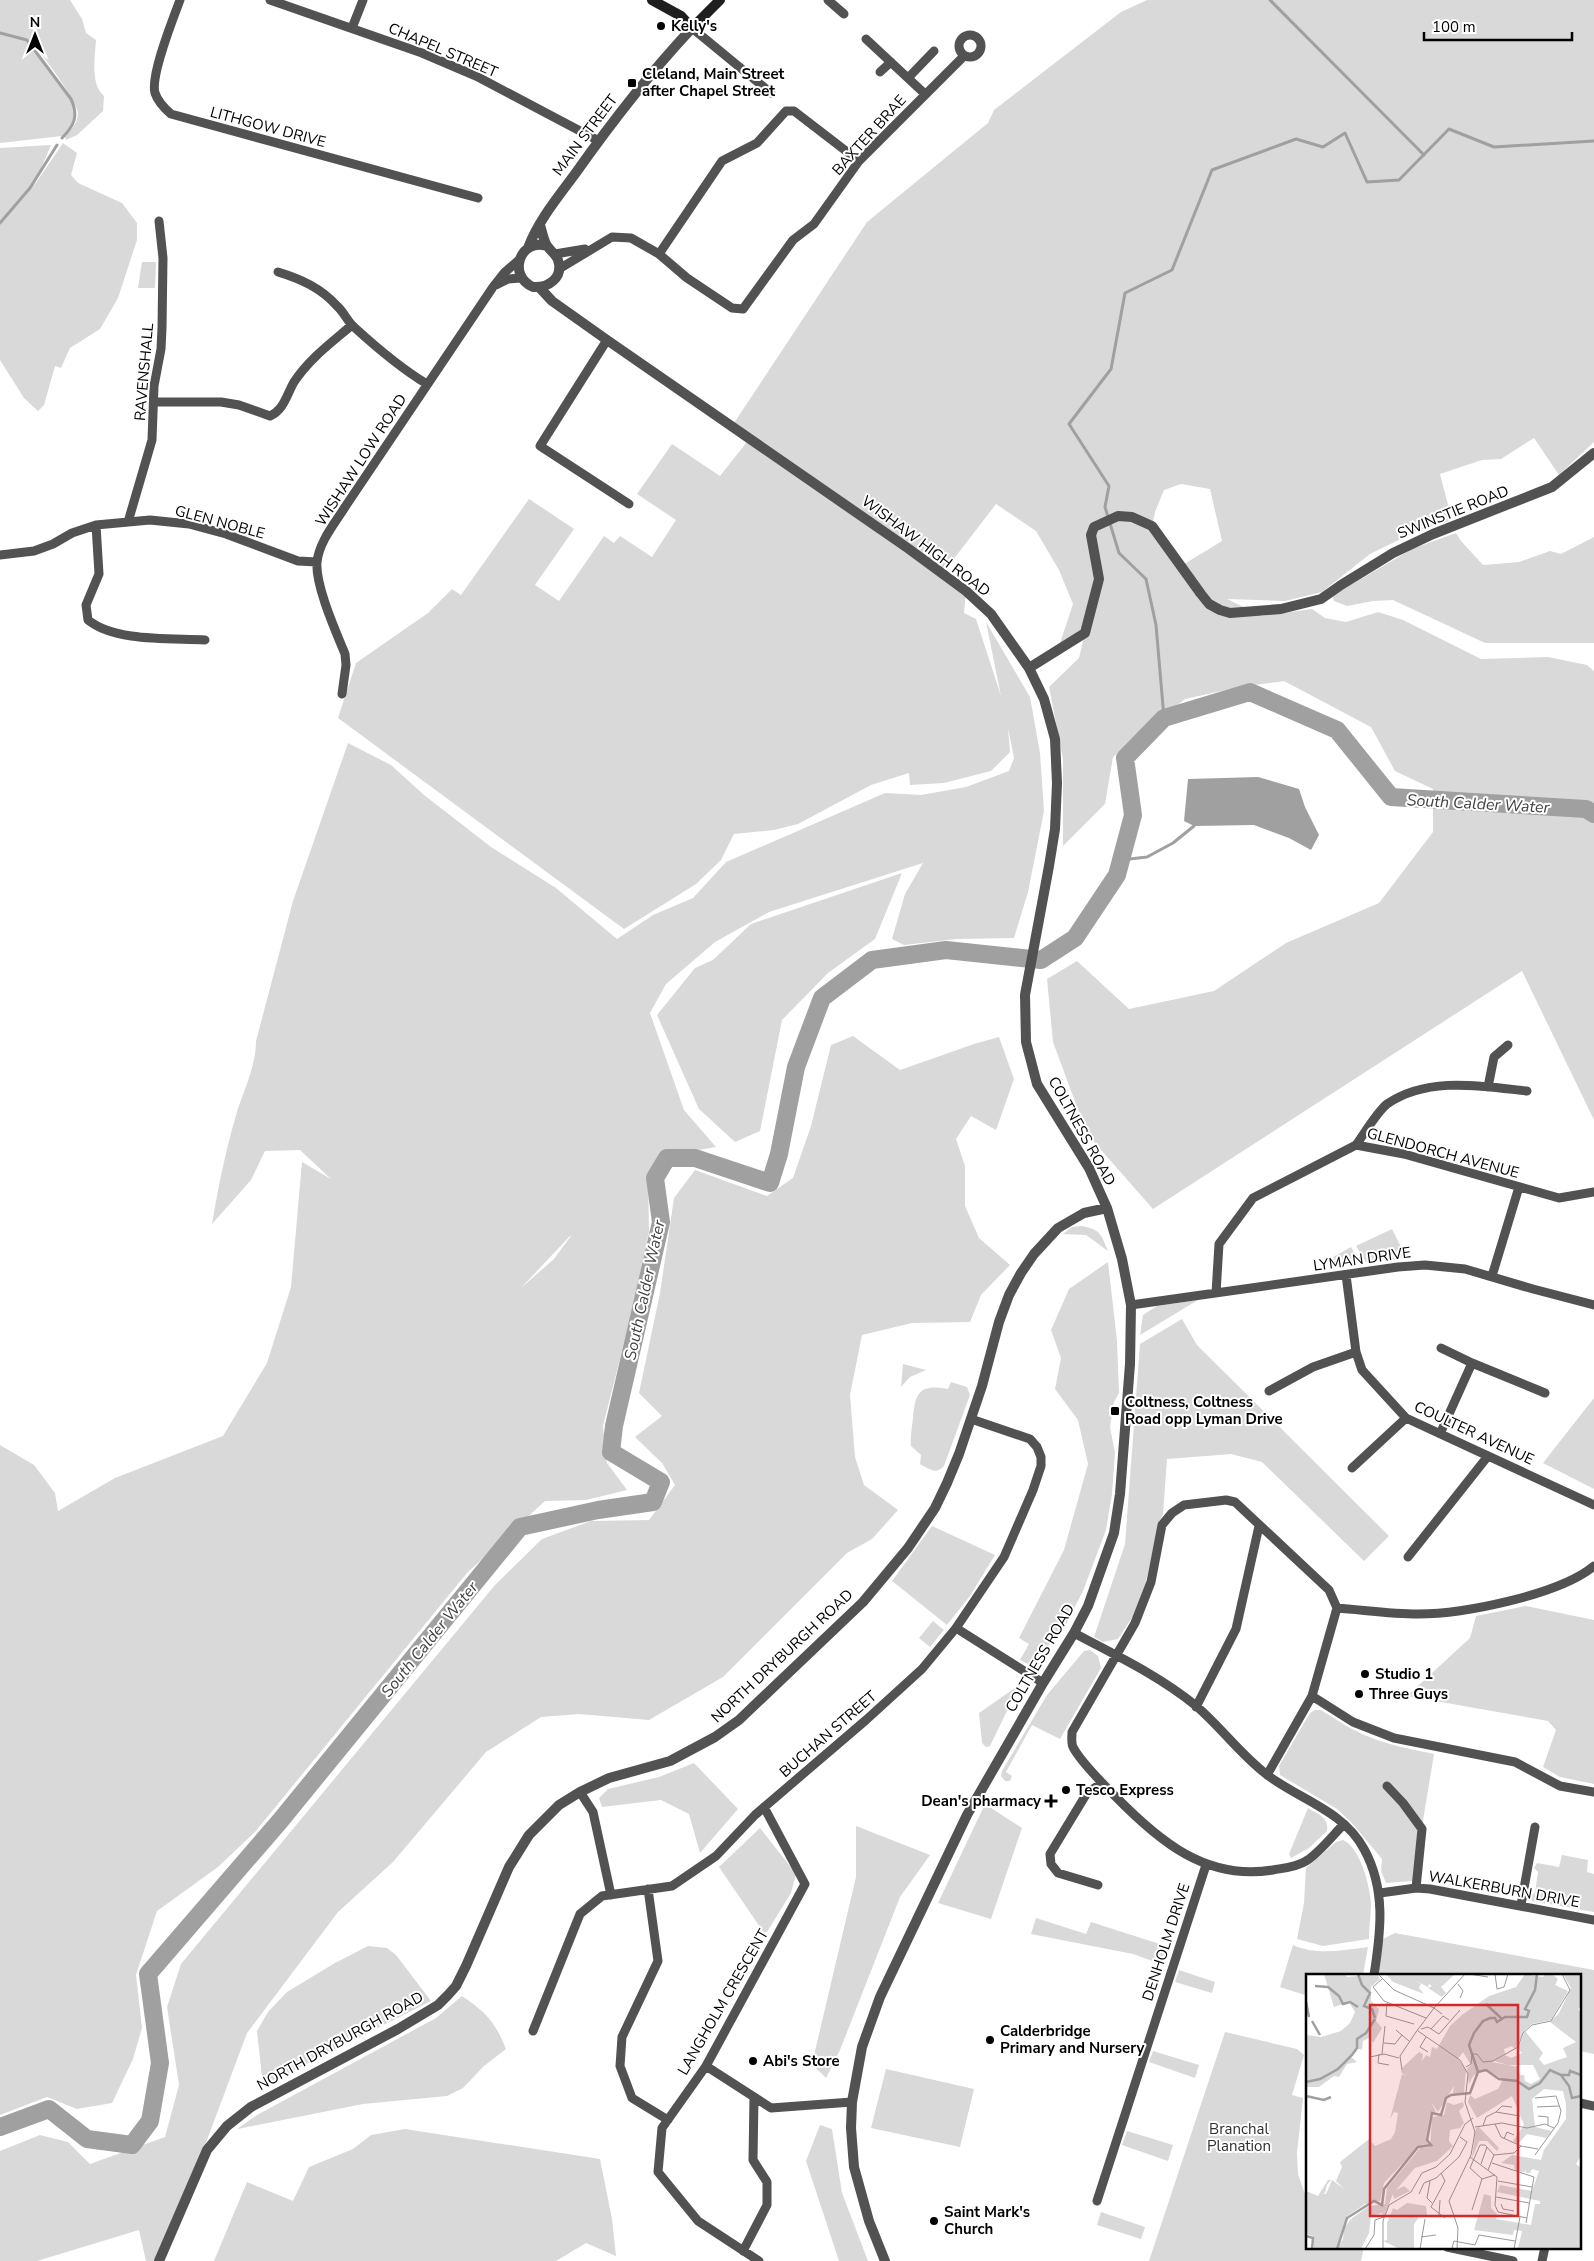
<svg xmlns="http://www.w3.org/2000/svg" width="1594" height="2261" viewBox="0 0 1594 2261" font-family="'Nunito Sans',sans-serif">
<rect width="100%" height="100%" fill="#fff"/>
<!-- green -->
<path fill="#d9d9d9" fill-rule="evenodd" d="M0,0h70l12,19 4,14 10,7c-1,17 -6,44 8,56l-1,15 -26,24 -11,5 -1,-4c6,-6 13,-13 13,-23 1,-9 -42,-69 -50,-74 -3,-1 -8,-2 -11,-2l10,3 44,59 5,11 -4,17 -10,9 -62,7z
M1147,0h447v442l-35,33 -25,-37 -33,21 -19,1 -42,14 12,46 -33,10 -49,24 -48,38 -37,9 -58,-2 35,17 50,-7 13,9 21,4 32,-10 25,8 78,39 67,-2 39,8 7,6v449l-72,-149 -369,238 -66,-75 -34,-92 -6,-63 30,-18 52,48 85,-18 72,-48 93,-40 54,-71v-43l-38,-18 -24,-44 -87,-46 -44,6 -55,12 -72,58 -8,47 -42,42v-87l-14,-72 30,-29 6,-25 -16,11 -9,-1 13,-39 -14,-34 -23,-39 -40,-27 -53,69 23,18 -2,22 12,6 25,77 -15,-74 44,75 10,56 4,58 -16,81 -14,46 -57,1 -53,6 -12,-6 13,-45 18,-31 -154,49 -54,30 -49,42 -16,29 34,97 32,37 -54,9 -14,18 1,57 -14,68 -32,127 4,37 20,27 -41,10 -41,1 -78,72 -212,259 -37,35 -61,44 -21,64 6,53 -9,31 -21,44 -35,6 -30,-12 -47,18v-670l34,20 21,28 3,18 57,-33 108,-42 44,-73 24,-76 11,-125 29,17 -31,-29 -35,1 -14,29 -39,44c6,-35 13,-71 23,-105 7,-26 21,-51 21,-78l37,-140 55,-158 43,22 33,30 67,52 65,41 61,51 36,-24 40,-17 33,-36 159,-69 36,2 45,-8 43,-16 5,-13 -6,-30 2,24 -19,19 -47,12 -34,2 -1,-12 -38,12 -73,39 -24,6 -40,4 -13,26 -25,24 -72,45 -286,-211 18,-55 72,-50 24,-24 9,6 68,-96 45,30 -39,56 24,16 45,-65 10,7 6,-7 32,21 24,-37 -39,-26 35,-50 48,32 30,-38 -18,-12 135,-204 121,-99 6,-13 127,-98zM1181,484l29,5 12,52 -41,25 -29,-40 3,-14 9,-22zM571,1236l-17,23 -33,29 49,-52z
M63,143l14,10 -6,22 7,8 44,20 15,20v17l-19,58 -18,31 -30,19 -9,20 -6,-2 -11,39 -6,6 -14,-13 -24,-38v-212l51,-3 -18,42z
M142,262h14l-1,26h-17z
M1456,533l5,8 22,24 36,-3 31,-11 11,3 33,-17v106h-109l-92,-43 -20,1 -26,5 -13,-5 -2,-5 80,-47z
M902,873l-27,66 -47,34 -46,47 -22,111 -25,11 -36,-33 -42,-94 38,-47 18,-8 38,-36z
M853,1036l47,34 74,-26 25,-7 15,42 -18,51 -25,-14 -15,23 9,27v40l14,32 31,27 -29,30 -11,27 -58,1 -50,12 -12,60 5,62 9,28 34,25 -26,29 -25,14 -124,124 -74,43 -70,-6 -38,3 -55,35 -93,110 -55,50 -91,121 -43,115 -48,113h-10l-7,-31 -102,31h-37v-110l40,-16 28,7 22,22 75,-27 14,-52 -12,-78 14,-43 314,-379 47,-46 49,-18 58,-1 26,-35 -13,-22 -27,-26 27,-21 -23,-23 21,-100 14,-95 21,-28 72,26 26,-18 18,-52 20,-81z
M1082,1226c19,4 19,8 26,25l-22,-16 -23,-1 9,-7z
M1392,1229l14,28 -40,5 -10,-16z
M1351,1247l9,16 -22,3 -5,-9z
M1108,1262l9,79 2,52 -5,9 -4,25 5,26 -3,41 -6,36 -23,61 -18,35 -33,40 -12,-6 9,-16 -10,-6 45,-88 24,-86 -10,-44 -23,-31 6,-31 -10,-28 18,-41z
M1198,1300l-58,35 3,-20 14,-9z
M1182,1319l15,26 192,191 -25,25 -102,-99 -31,-8 -64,5 -4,55 -4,8 -13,60 -11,31 -17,26 -15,3 -9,-5 31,-93 15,-200z
M903,1364l23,6 -16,7 -9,10z
M951,1382l16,5 3,8 -26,71c-8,9 -15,3 -24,-2l1,-9 -10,-9c-1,-9 1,-19 2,-28 2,-27 8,-34 35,-29z
M1594,1398v91l-51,-26z
M932,1526l63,29 -25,41 -23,29 -55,-44z
M1526,1606l68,14v164l-34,-7 -17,-10 13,-37 -8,-9 -141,-25 63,-58 6,-22z
M933,1621l11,9 -14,17 -11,-9z
M1090,1650l8,6 3,12 -41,71 -28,-14 -26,47 6,4 -2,5h-5l-4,-5 1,-5 45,-76 37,-44z
M1015,1688l2,2 -27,56 -4,1 -4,-4 -3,-30z
M1315,1710h6c13,8 26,17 41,24 23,10 47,15 72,20l-21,127 -27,2 -5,-12 1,-12 -31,-37 -14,-13 -57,-34 -1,-9 31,-53z
M694,1763l44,46 -38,44 -11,-39 -28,-14 -59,7 -3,-9 9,-9 51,-12z
M985,1804l37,24 -31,91 -53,-16z
M1308,1808c11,7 21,9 19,23l-18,17 -18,10 -2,-4z
M856,1826l74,29 -30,42 -60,153 -14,28 -14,-14 44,-187z
M760,1828l36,46 -5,19 -24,39 -3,1 -45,-66z
M1343,1840c17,7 27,46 28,63 0,12 -2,24 -2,36l-46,7 -26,-7 7,-36 2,-35 30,-26z
M1562,1855l26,5 -1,12 7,2v38l-62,-11 -2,-5 5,-3 3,-21 -4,-4 3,-5 22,4z
M1036,1918l50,16 5,-12 75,24 -5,18 -28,-10 -102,-20z
M1395,1933l199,37v84l-14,-3v-76h-206l5,-34z
M1293,1945c24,11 50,5 75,2l-5,28h-55v21l-28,-9z
M368,1946l19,2 9,7 35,46 -168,85 -6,-55 11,-19 19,-20 48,-29z
M1179,1970l36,12 -3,11 -37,-11z
M462,1996c25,17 33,26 44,53l-22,17 -21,22 -16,8 -84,8 -126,25 20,-14 179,-97z
M1225,2032l72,17 7,6 -12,40 11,3 -6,55 1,21 10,29v44h56l-3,14h-212z
M1153,2051l46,14 -4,13 -46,-16z
M886,2069l88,20 -14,58 -89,-19z
M820,2125l12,4 10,64 26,68h-29l-33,-100z
M405,2129l195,30 12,60 4,37 -30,-13 -30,18h-342l33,-79 46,19 16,-34 44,-18 18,-14z
M1127,2131l46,14 -5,16 -46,-16z
M1101,2212l44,15 -4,12 -44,-14z"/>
<!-- water -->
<path fill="#a0a0a0" d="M1258,777l41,12 6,18 14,28 -8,15 -22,-12 -35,-13 -60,1 -10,-5 4,-42z"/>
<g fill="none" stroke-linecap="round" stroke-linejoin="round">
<!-- stream -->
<path stroke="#a0a0a0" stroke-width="3" d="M1270,0l154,155
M0,33l27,7 44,59c8,17 3,27 -9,39
M0,223l30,-35 27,-43
M1164,718l-8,-93 -10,-46 -27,-26 -14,-46 4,-21 -40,-62 42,-55 14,-76 47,-23 40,-100 84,-31 27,8 22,-14 22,49 32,-2 50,-51 45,18 100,-6
M1121,860l26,-3 26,-14 21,-17"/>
<!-- river -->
<path stroke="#a0a0a0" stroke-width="18" d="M0,2127l49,-18 38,30 45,6 18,-24 10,-58 -12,-89 132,-153 240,-294 78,-17 55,-8 8,-20 -50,-30 3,-26 47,-204 -6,-44 12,-20h28l75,25 9,-29 17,-87 26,-69 50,-38 74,-10 95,10 34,-22 42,-63 16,-60 -8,-57 39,-40 86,-26 87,38 54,67 195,12 8,5"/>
<!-- minor -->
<path stroke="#525252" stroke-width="9" d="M180,0c-7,19 -30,76 -25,93 3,9 9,15 16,21l307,84
M270,0l152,53 54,23 123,65
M828,0l16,14
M352,28l11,-28
M692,28l79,65
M959 46a11 11 0 1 1 22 0a11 11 0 1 1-22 0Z
M866,39l59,55
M880,72l11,-10
M908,78l26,-27
M555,254l30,-5
M659,254l63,-93 35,-18 29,-32h8l65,50
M559,269l53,-32 19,1 28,16 28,24 45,30 11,1 50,-69 21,-16 45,-63 105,-105
M278,272c23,7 43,16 59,34 7,6 10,15 17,21 23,21 46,41 73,57
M496,285l12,-6 13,-1
M607,340l-67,106 89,58
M154,402h67l18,3 31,11c14,-6 17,-22 24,-34 15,-23 37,-39 58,-57
M128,522l24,-82 2,-54 7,-37 1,-21 1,-70 -4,-37
M96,525l3,49 -13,31 2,15c27,22 83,18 117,20
M0,555l34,-4 19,-7 19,-11 24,-8 54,-5 39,4 37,10 72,27 19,1
M342,694l4,-29 -1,-11c-9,-22 -30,-69 -28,-92 2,-20 18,-39 28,-55l148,-220 11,-14 15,-13
M1488,1087l6,-30 14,-12
M1356,1145c8,-11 21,-33 31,-41 41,-28 94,-18 140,-13
M1346,1275l10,77 6,18 44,48 188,87
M1492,1276l27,-89
M1216,1293l3,-49 34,-46 103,-53 48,9 155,44 35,-6
M1131,1305l267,-38 27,-2 40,4 68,20 61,16
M1441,1348l31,15
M1269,1391l44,-24 43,-15
M1440,1434l32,-71 73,30
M1352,1468l54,-50
M1408,1557l80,-101
M1337,1608c27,2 54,6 81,6 45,0 141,-19 176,-48
M956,1628l87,55
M1074,1633c41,22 84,42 121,72 25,21 44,48 71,69 32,25 77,36 98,75 22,40 17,82 10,126
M1312,1696l41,26 41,16 121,24 45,24 34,6
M1196,1707l40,-78 23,-103
M1267,1775l45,-79 25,-88 -8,-18 -94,-88 -9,-2 -42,5 -12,8 -10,12 -11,57 -16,41 -63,109c0,4 -1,11 1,15 7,14 30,37 42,49 44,45 91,85 158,74 11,-2 24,-3 33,-9 12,-7 28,-27 38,-37
M1387,1786l16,17 19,26 -6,59
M580,1792l13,20 18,83
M1098,1885l-40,-12 -7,-9 -1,-10 37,-61 15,-10
M648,1889l10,72 -36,76 -2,29 12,32 36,22
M1380,1893l36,-5 14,1 164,31
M1521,1905l14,-78
M533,2031l47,-117 22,-18 70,-10 44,-30 39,-41 111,-95 56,-51 34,-41 48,-71 29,-67 8,-24v-9l-4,-10 -7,-8 -59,-20
M706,2066l65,42 81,-6
M1580,2103l14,3
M1097,2201l109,-336
M1447,2247l66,14
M743,2251l24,-46v-23l-14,-22 1,-63
M759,2261l-61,-40 -40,-49 4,-44 44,-62 99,-182 -41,-77
M1542,2261l3,-14"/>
<!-- tertiary -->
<path stroke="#525252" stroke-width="10" d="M540,225c2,6 3,13 6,19 3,6 10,10 12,16 6,18 -10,28 -25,27 -26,-11 -13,-50 14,-41
M528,248c10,-27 30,-51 47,-74 36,-51 74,-100 117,-146
M540,288l12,13 55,39 302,209 57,42 25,23 38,54 15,31 11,40 2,44 -2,46 -6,37 -24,129 1,47 11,42 52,84 18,40 15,51 9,46 -1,59 -10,130 -6,39 -26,73 -14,27 -31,50 -76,132 -87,182 -18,50 -10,55 -1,26 3,39 15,54 16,40
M1029,668l56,-35 14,-54 -8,-44 3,-8 24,-11 14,1 20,9 49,68 8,10 11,6 10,3 51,-4 40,-10 20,-14 52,-32 40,-19 119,-47 42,-34
M159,2261l48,-111 20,-24 24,-19 147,-78 40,-24 10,-10 8,-9 10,-20 43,-99 20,-32 30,-30 21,-13 29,-14 61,-17 45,-24 24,-17 124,-118 45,-54 27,-40 12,-25 12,-29 23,-68 17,-64 10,-27 12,-22 13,-19 24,-26 26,-15 23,-5"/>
<!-- secondary -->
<path stroke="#1f1f1f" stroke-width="10" d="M652,0l29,16 11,12 28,-28"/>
</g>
<!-- markers -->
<g fill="#000" stroke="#fff" stroke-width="2">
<circle cx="661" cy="26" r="5"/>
<rect x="627" y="78" width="10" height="10" rx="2.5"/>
<rect x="1110" y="1406" width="10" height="10" rx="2.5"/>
<circle cx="1365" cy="1674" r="5"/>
<circle cx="1359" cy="1694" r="5"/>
<circle cx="1066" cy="1790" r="5"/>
<path d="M1048.5 1793.5h5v5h5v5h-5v5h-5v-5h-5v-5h5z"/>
<circle cx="990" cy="2040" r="5"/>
<circle cx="753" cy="2061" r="5"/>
<circle cx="934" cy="2221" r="5"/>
</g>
<g text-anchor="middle" stroke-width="4" stroke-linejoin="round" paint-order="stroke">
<!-- poi labels -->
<g font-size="15" font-weight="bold" fill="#000" stroke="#fff" text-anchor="start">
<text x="671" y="31">Kelly's</text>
<text x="642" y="79">Cleland, Main Street<tspan x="642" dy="17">after Chapel Street</tspan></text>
<text x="1125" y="1407">Coltness, Coltness<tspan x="1125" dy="17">Road opp Lyman Drive</tspan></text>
<text x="1375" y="1679">Studio 1</text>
<text x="1369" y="1699">Three Guys</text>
<text x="1076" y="1795">Tesco Express</text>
<text x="1041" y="1806" text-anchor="end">Dean's pharmacy</text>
<text x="1000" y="2036">Calderbridge<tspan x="1000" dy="17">Primary and Nursery</tspan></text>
<text x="763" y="2066">Abi's Store</text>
<text x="944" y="2217">Saint Mark's<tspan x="944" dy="17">Church</tspan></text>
</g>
<!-- street labels -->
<g font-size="15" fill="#000" stroke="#fff">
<text transform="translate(443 50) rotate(23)" y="5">CHAPEL STREET</text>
<text transform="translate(268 127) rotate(15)" y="5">LITHGOW DRIVE</text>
<text transform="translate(585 135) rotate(-53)" y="5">MAIN STREET</text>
<text transform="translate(869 135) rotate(-48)" y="5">BAXTER BRAE</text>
<text transform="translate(144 372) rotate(-85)" y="5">RAVENSHALL</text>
<text transform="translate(361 460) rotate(-57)" y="5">WISHAW LOW ROAD</text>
<text transform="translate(1453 512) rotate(-22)" y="5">SWINSTIE ROAD</text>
<text transform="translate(220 522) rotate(15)" y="5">GLEN NOBLE</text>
<text transform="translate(926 546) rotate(37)" y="5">WISHAW HIGH ROAD</text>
<text transform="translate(1082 1131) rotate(61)" y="5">COLTNESS ROAD</text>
<text transform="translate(1443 1153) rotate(15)" y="5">GLENDORCH AVENUE</text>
<text transform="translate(1362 1259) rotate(-8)" y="5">LYMAN DRIVE</text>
<text transform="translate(1474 1433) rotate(25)" y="5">COULTER AVENUE</text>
<text transform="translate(782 1656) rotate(-43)" y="5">NORTH DRYBURGH ROAD</text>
<text transform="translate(1040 1658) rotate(-60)" y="5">COLTNESS ROAD</text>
<text transform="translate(828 1734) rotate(-41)" y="5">BUCHAN STREET</text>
<text transform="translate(1504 1889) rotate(10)" y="5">WALKERBURN DRIVE</text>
<text transform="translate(1166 1942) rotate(-72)" y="5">DENHOLM DRIVE</text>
<text transform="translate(723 2002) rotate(-60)" y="5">LANGHOLM CRESCENT</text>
<text transform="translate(340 2041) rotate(-29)" y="5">NORTH DRYBURGH ROAD</text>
</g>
<!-- park labels -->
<g font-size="15" fill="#303030" stroke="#fff">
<text x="1239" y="2134">Branchal<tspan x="1239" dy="17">Planation</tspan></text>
</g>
<!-- water labels -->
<g font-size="16" font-style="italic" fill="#414141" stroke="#fff">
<text transform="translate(1478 803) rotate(3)" y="6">South Calder Water</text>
<text transform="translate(644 1290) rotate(-78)" y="6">South Calder Water</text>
<text transform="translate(429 1639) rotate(-51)" y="6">South Calder Water</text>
</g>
</g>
<!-- overview -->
<g transform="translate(1306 1974)">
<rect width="275" height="275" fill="#fff"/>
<path d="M18,0h21l2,3 30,-3 3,5 -9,8v14l8,8 -3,12 6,7 -9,15 -4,-5 -6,3 -1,9 -6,-2 -5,9 6,5 -10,2 -8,13 -5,-1 -15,11h-13v-52l15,2 20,-6 9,-8 5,-11 -6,-10 -15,5zM80,0h66l2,1 -13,12 5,6 -4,4 -14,-9 4,-2 -3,-2 -1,3 -14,-7 7,4 -2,4 5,6 -31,-12 -7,-8 -4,4zM219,0l18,3 2,-3h7l6,5 -3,6 13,6 -17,29 -19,4 -7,6 -10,19 -3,-3 -8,3 1,5 -13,8 26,5 2,8h4l1,6 6,3 9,-5 -7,-14h-25l-14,-4 11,-6 6,3 11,-5 -4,-5 7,-17 18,22 -4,6 5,6 23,-8 -4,-9 13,-6 -26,-20 9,-9 12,-25 -8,-14h18v33l-3,2 3,4v143l-5,8 5,4v81h-63l4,-18 -8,-1 -1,5 -39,-5 10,-36 7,2v12l6,6 -1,5 35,6 4,-21h5v-3l-43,-9 3,-7 32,6 7,-20 -7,-2 -2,4h-4l-1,-5v4l-10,-1 -1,-6 -13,-2 11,-8 29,5 3,-10 22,-31v-15l-3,-13 -19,-2 -12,10 3,28 17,4 -6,7 -19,-4 -9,10 -5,-3 11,-16 -12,-29 -35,22 -9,-16 2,-7 5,4 23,-10 5,-10 -18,-10 -12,7 -4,8 -2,-15 4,-4 -8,-13 -5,7 8,11 -2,23h-11l1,-7 -16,26 -7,-10 5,10 -6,3 -4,23 2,6 -8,1 -36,38 -4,18 -15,3 -18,12 -11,32 -22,1 -1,-13 -7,-2v-43l12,5 10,-16h3l-4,5 -2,8 -2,1h3l6,-14 12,9 -8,-8 6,-14 -2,-5 29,-23 6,7 16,-7 4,-7 3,-19 -4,-1 -4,7 12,-45 4,2 -5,-4 2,-5 16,-15 4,2 -1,7 4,-6 4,2 2,-10 5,2 13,-23 12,-11 27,-19 27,-9zM141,128l7,3 9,-3 1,4 -5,5 5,12 -4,5 -10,2 -1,11 4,5 -16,15 -22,7 -19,22 8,-4 6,5 -16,8 -1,-5 -9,22 -2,-3 -11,3 -2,17 -8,16h-24l6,-10 1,-11 7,-9 18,-13 16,-2 2,-16 33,-40 10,-1 2,-30 12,-2zM173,153l20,21 -2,3 -10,-10h-8l-7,17 4,-30zM101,229l19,3 1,9 -8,2 -5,7v25h-14l-17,-8 4,-1v-17l6,-15 4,2z" fill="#d9d9d9"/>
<path fill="none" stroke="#a0a0a0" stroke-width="2.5" d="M52,0l4,11 8,8 -6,13 8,3 3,9M9,12l13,1 11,9 4,8 7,-2 8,5M0,28l3,15M180,30l16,15M6,47l8,14M172,98l-9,-27 5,-12 9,-12 7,-3h5l2,4 8,-5h22l2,-6 -4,-2 10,-19 2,-16M255,101h8l1,-4 11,4M0,108l14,-3 18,-10 14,-14 5,-7v-9l9,-6 9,-14M0,122l18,4 7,-3M0,262l7,2 -1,11M31,275l10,-31 27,-17 8,4 2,-16 34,-42 13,-2 -4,-5 5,-27 9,2 5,-17 5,-3 19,-2 8,-21 8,-2 13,9 18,2 12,8 11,-6 10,-13 11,5 8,11 3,12 9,-2"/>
<path fill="none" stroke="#999" stroke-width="1" d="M72,0l16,16 40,18 31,-34M163,0l19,3M189,0l2,15 7,-2 4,-13M76,5l-9,8 11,14 42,17M152,10l5,7 -3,7M81,29l-1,13 28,8M115,55l7,-2 11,7 21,-24M125,55l12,-13 6,4M90,56l13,11M112,57l42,29 8,14 -3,28 10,30 -4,23 -22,46 9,27 -1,21M120,63l-6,10 8,5M78,69l11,1 7,-9M73,80l-1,9 11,2M76,80l3,-28M64,83l14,-3 15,4M160,93l5,-3 1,-10h5l6,8 10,-1 25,-14 5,-14 9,-8 19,-4 19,-31 -8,-16M96,96l-2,-14 16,-24 18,-24 8,6M231,133l22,-1M190,138l6,-6 10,1M232,142l10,1v8M189,150l6,13 20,9 17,3M177,152l3,-9 10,-5 24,4M169,153l27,-4 25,5 18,-4 9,4M198,165l3,-7 7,3M188,181l20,-2 7,-7M229,181l23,-32 3,-12 -5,-15 -21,2M164,183l27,20 -2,28 3,7 29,6M186,189l42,14 -8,46M175,190l6,-17M182,196l6,-15 -9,-10h-5l-10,23 12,11 13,-4M135,199l4,8 -14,26 14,11M124,207l-3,17 5,5M192,207l34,6M113,220l5,-11 12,-5 23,-21 8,-15 -7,-5M190,223l33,6M195,230l2,5 11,2M166,236l10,-31M133,241l1,-15M115,263l15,-2M146,274l2,-7 21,4 4,-10 36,6M59,275l9,-14 1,-15 9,-3M77,275v-28l6,-16 22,-13 11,-19 14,-6 14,-13 15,-30 8,-6M114,275l5,-30M208,275l6,-32"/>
<path fill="#d62828" fill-opacity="0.15" stroke="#d62828" stroke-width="2.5" d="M64,31h148v211h-148z"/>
<rect width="275" height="275" fill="none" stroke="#000" stroke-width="2.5"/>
</g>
<!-- north arrow -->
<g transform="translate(35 35)" stroke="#ffffff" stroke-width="4" paint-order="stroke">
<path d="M0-4L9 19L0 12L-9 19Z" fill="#000000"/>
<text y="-8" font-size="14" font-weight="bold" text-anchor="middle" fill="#000000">N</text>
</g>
<!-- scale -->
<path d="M1424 32v8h148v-8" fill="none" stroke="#000000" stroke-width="2.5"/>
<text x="1432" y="32" font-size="15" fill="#000000" stroke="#ffffff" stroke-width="4" paint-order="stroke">100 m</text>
</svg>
